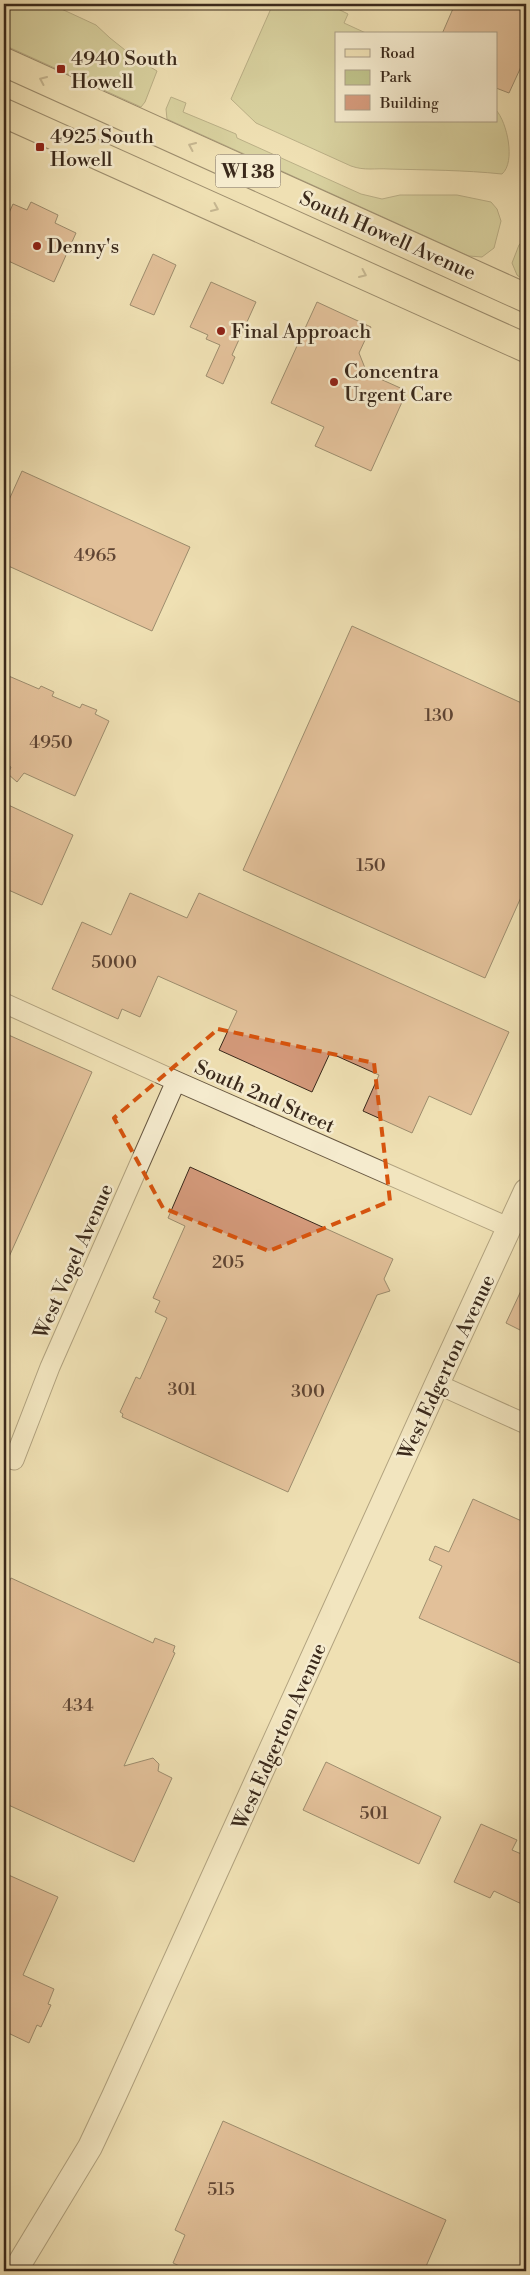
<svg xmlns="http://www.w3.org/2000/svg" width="530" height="2275" viewBox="0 0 530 2275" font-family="'Libre Bodoni',serif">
<rect width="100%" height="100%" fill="#efe0b3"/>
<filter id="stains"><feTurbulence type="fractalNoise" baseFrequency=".004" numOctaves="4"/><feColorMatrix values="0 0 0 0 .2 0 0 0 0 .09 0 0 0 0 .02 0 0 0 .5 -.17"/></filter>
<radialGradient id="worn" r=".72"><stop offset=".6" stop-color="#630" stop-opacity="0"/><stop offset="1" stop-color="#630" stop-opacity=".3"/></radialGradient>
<!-- green -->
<path fill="#bec189" stroke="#7c7552" d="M4,4h43l8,2 41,19 14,13 25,20 22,13 -12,31 -4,5 -137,-62z
M273,4h55l20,10 -4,9 24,11h-32v87h160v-11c11,12 20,52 6,64 -38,-4 -76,-4 -113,-5 -14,-1 -24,2 -38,-3l-95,-43 -25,-24z
M171,97l15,6 -3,9 53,22 1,4 124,56 21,5 18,-4h57l34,7 6,7 4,12 -7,27 -12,9 -13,-1 -302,-137 -1,-10z
M526,237v45l-9,-7 -5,-12 7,-18z"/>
<!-- building -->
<path fill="#d3997a" stroke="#3a291b" d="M455,4h71v52l-17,37 -13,-5v-54h-54z
M31,202l27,13 -3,8 21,10 -22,49 -50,-23v-35l9,-20 14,6z
M153,254l23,11 -22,50 -24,-10z
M211,282l45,20 -24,53 3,2 -12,27 -17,-8 14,-31 -14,-6 2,-4 -18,-8z
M317,302l54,25 -12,26 8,20 40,18 -36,80 -56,-25 9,-19 -53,-24z
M22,471l168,76 -38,84 -148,-67v-53z
M352,626l174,79v181l-41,92 -242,-108z
M4,674l35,15 2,-3 13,6 -2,4 28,12 2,-4 15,6 -2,4 14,7 -34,75 -51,-23 -7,9 -9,-8 3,-7 -7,-3z
M4,803l69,32 -31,70 -38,-17z
M130,893l57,25 12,-25 310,139 -38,83 -42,-19 -17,37 -49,-22 16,-36 -49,-22 -18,39 -93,-42 18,-39 -79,-35 -18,41 -18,-8 -4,10 -66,-30 30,-67 29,13z
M4,1033l88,39 -88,196z
M190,1167l203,92 -9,20 6,12 -13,4 -89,197 -166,-75 1,-3 -3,-2 16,-35 4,2 27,-61 -12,-6 5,-11 -7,-3 32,-72 -17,-8z
M526,1280v53l-20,-10z
M473,1499l53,24v143l-107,-48 23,-52 -13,-6 6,-14 14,6z
M11,1578l142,65 2,-5 20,8 -2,6 2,1 -51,113 29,-8 6,6 -1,7 14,7 -38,84 -130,-59v-210z
M326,1762l115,55 -22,47 -116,-54z
M481,1824l36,16 -5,10 14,6v50l-32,-15 -4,7 -36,-16z
M4,1873l54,24 -35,78 31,14 -6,15 3,1 -10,22 -4,-2 -8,18 -25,-12z
M223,2121l223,99 -22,51h-234l-17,-8 12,-28 -10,-5z"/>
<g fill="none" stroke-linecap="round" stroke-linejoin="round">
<defs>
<path id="minor" d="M4,1003l172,78 334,147
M437,1384l89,40
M14,1460l36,-93 126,-286"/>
<path id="tertiary" d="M15,2271l75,-124 24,-51 323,-712 89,-193"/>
<path id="primary" d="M4,62l522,236
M4,113l522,235"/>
</defs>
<!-- minor casing -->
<use href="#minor" stroke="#675741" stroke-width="21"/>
<!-- tertiary casing -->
<use href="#tertiary" stroke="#675741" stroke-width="26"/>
<!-- primary casing -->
<use href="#primary" stroke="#3a291b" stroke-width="30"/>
<!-- minor -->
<use href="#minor" stroke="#f5ebce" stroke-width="19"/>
<!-- tertiary -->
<use href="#tertiary" stroke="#f5ebce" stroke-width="24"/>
<!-- primary -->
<use href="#primary" stroke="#efe0b3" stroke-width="28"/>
</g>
<!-- one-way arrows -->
<defs><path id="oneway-chevron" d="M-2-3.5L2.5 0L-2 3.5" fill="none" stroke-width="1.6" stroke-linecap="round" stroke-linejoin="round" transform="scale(1.25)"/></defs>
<g stroke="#948467">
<use href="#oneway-chevron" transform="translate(43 80) rotate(-156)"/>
<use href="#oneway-chevron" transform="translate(192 146) rotate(-156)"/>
<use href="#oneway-chevron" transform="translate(215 208) rotate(24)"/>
<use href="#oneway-chevron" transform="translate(363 274) rotate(24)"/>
</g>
<!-- marked area -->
<path d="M0 0H530V2275H0ZM218,1029l156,34 16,138 -121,50 -106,-43 -49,-90z" fill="#efe0b3" fill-opacity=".55" fill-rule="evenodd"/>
<path fill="none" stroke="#d7540e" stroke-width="4" stroke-dasharray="10 6" stroke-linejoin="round" d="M218,1029l156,34 16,138 -121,50 -106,-43 -49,-90z"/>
<!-- markers -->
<g fill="#8f2418" stroke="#f5ebce" stroke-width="2">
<rect x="56" y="64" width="10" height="10" rx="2.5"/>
<rect x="35" y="142" width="10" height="10" rx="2.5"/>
<circle cx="37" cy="246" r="5"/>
<circle cx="221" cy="331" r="5"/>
<circle cx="334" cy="382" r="5"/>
</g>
<g text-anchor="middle" stroke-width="5" stroke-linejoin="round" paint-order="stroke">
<!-- number labels -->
<g font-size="18" fill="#604533">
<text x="95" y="561">4965</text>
<text x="439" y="721">130</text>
<text x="51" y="748">4950</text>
<text x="371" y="871">150</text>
<text x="114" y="968">5000</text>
<text x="228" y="1268">205</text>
<text x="182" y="1395">301</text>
<text x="308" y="1397">300</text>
<text x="78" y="1711">434</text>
<text x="374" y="1819">501</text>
<text x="221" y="2195">515</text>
</g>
<!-- shield labels -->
<rect fill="#f5ebce" stroke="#726351" stroke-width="1" x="215.5" y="154.5" width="65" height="33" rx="4"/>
<g font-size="19" font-weight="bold" fill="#3a291b">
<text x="248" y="178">WI 38</text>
</g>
<!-- poi labels -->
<g font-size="20" fill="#3a291b" stroke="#f5ebce" text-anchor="start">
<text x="71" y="65">4940 South<tspan x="71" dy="23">Howell</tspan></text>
<text x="50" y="143">4925 South<tspan x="50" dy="23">Howell</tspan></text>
<text x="47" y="253">Denny's</text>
<text x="231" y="338">Final Approach</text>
<text x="344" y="378">Concentra<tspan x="344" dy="23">Urgent Care</tspan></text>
</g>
<!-- street labels -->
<g font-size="20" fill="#3a291b" stroke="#f5ebce">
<text transform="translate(388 235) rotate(24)" y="7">South Howell Avenue</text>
<text transform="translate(265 1096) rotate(24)" y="7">South 2nd Street</text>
<text transform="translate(73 1261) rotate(-66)" y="7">West Vogel Avenue</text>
<text transform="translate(446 1367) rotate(-65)" y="7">West Edgerton Avenue</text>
<text transform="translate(279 1736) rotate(-66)" y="7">West Edgerton Avenue</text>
</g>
</g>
<!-- margin -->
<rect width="530" height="2275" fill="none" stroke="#efe0b3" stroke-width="20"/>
<rect x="5" y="5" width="520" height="2265" fill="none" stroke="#3a291b" stroke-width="2.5"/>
<rect x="10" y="10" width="510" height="2255" fill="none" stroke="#3a291b"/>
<!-- legend -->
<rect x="335" y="32" width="162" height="90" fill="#f5ebce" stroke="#aa9d86"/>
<rect x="345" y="49" width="25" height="8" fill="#efe0b3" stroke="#aa9d86"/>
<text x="380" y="58" font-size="15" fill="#3a291b">Road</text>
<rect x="345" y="70" width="25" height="15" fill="#bec189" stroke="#aa9d86"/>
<text x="380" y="82" font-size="15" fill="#3a291b">Park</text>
<rect x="345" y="95" width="25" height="15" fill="#d3997a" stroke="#aa9d86"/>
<text x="380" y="108" font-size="15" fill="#3a291b">Building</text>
<rect width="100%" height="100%" filter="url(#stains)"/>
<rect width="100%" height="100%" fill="url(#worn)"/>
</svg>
